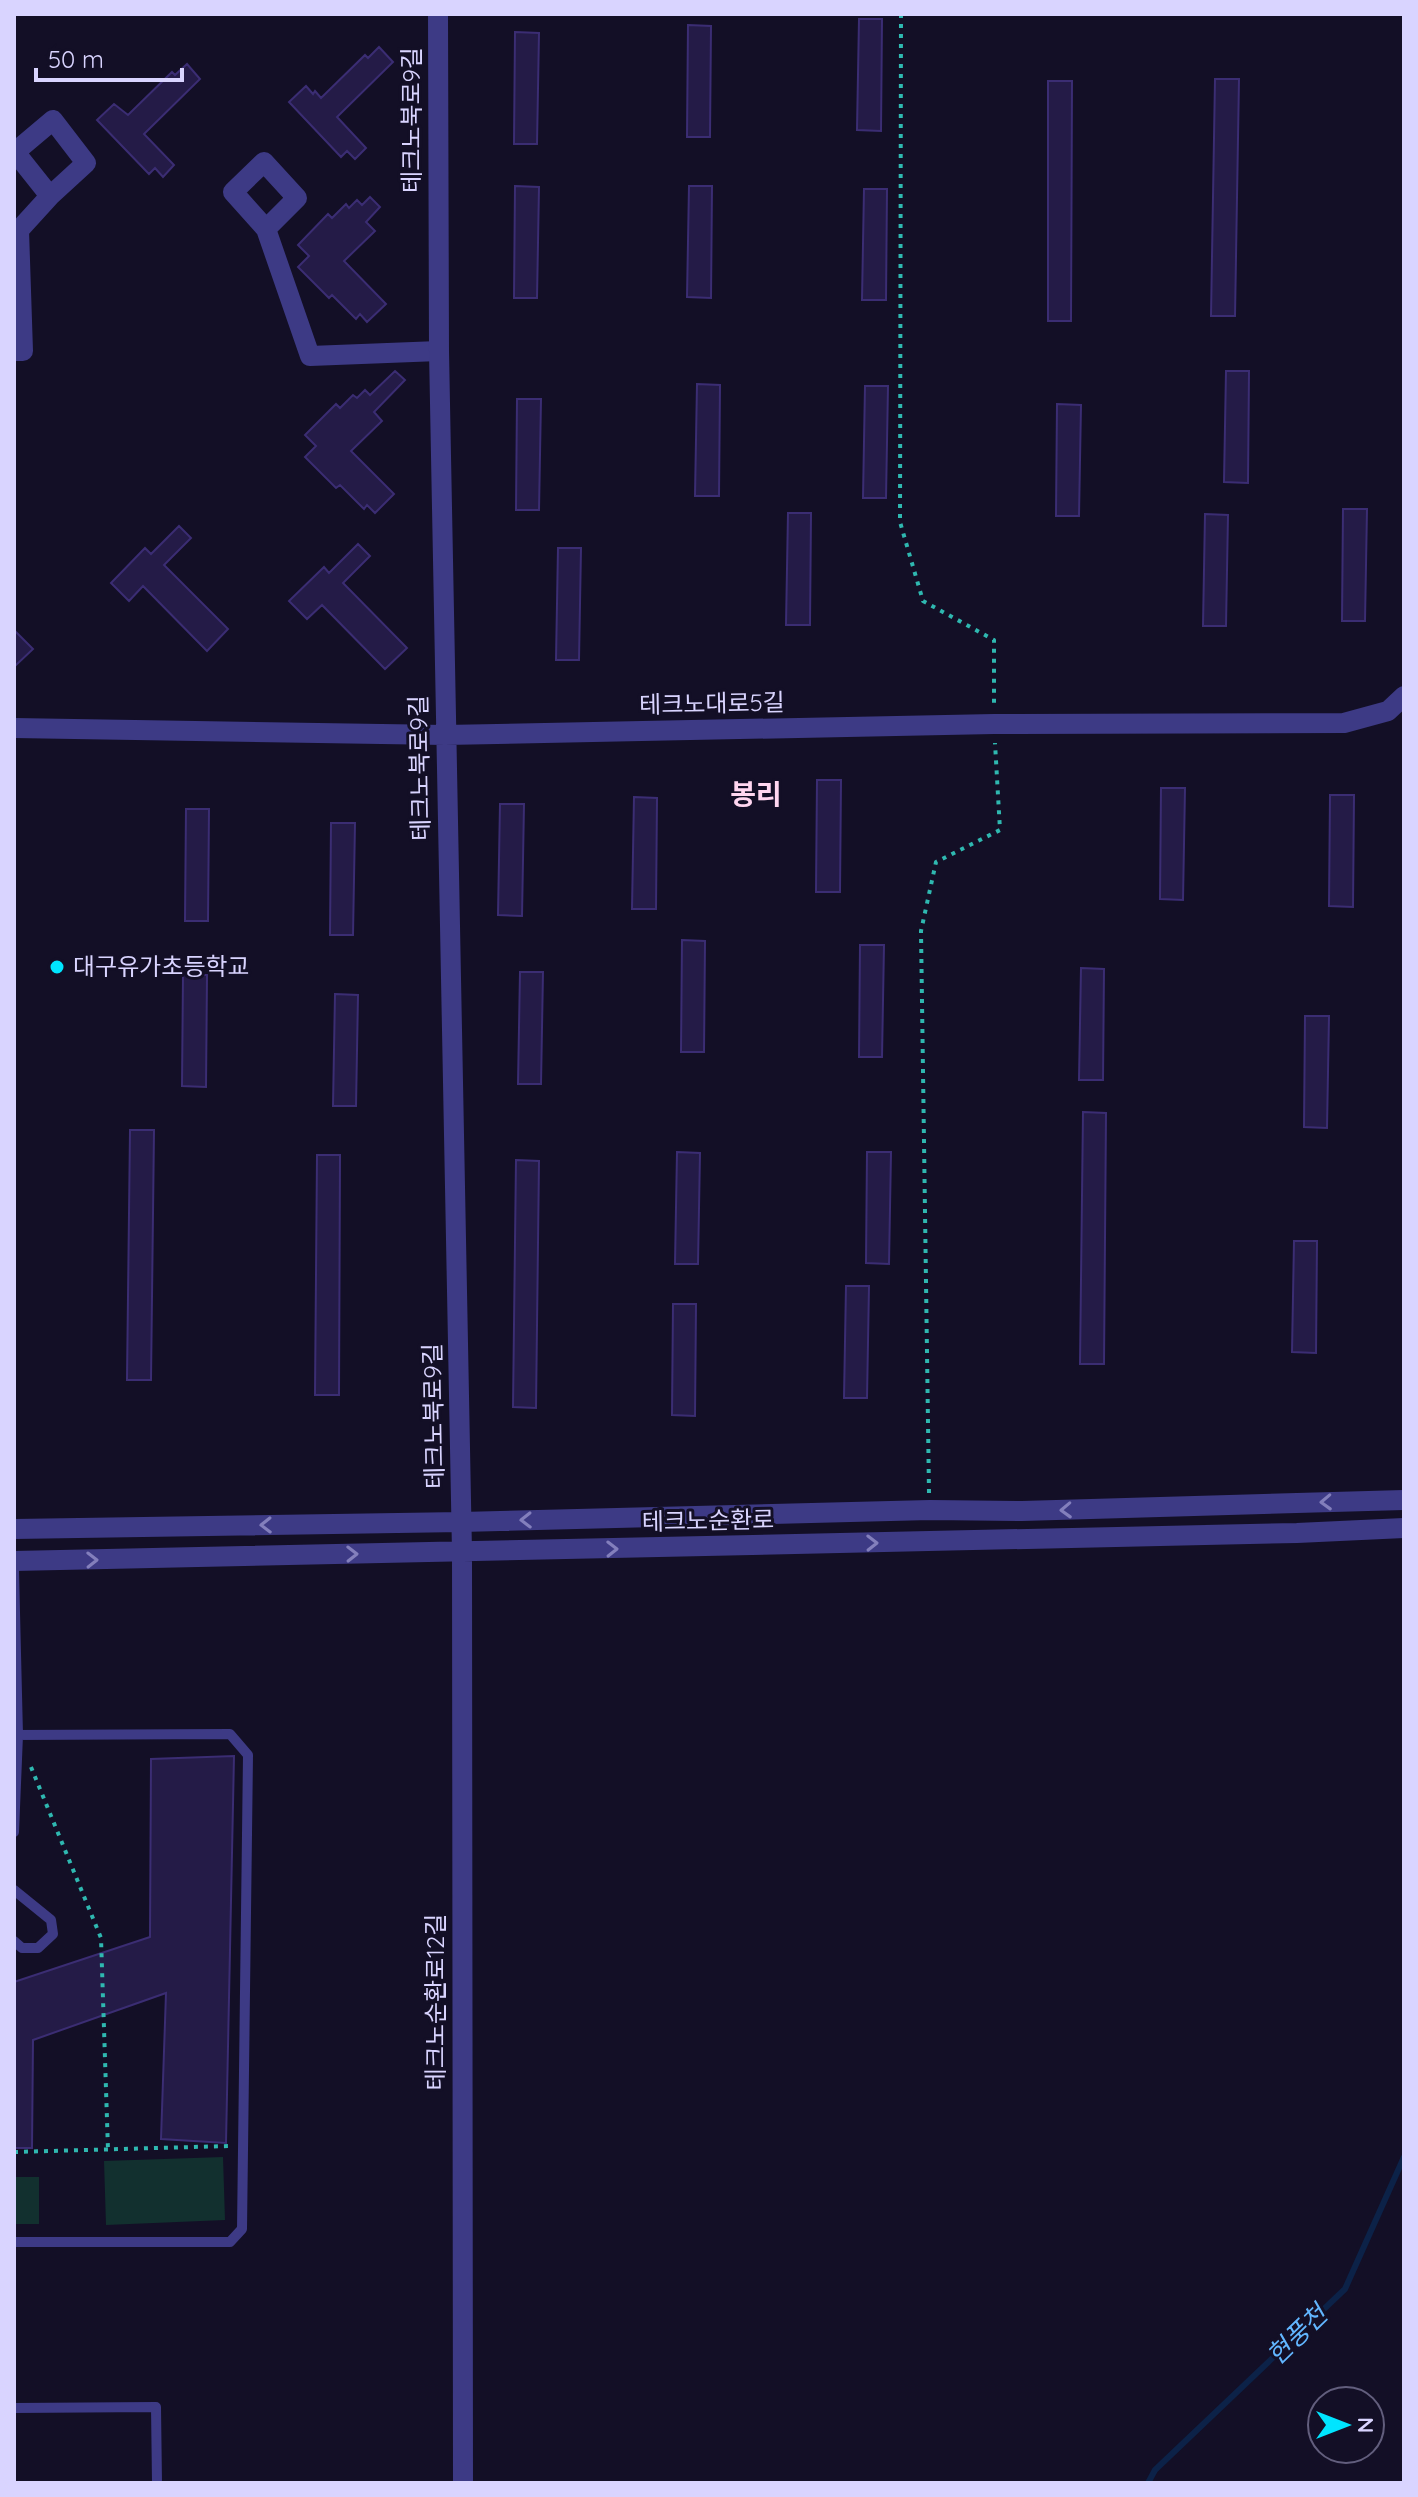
<svg xmlns="http://www.w3.org/2000/svg" width="1418" height="2497" viewBox="0 0 1418 2497" font-family="Quicksand,'Noto Sans KR',sans-serif">
<rect width="100%" height="100%" fill="#130f26"/>
<!-- green -->
<path fill="#12302f" d="M223,2157l2,63 -119,5 -2,-64z
M14,2177h25v47h-25z"/>
<g fill="none" stroke-linecap="round" stroke-linejoin="round">
<!-- stream -->
<path stroke="#0c2248" stroke-width="6" d="M1148,2483l7,-13 190,-181 59,-132"/>
</g>
<!-- building -->
<path fill="#241b47" stroke="#3b2d73" stroke-width="2" d="M859,19h23l-1,112 -24,-1z
M688,25l23,1 -1,111h-23z
M515,32l24,1 -2,111h-23z
M379,47l14,15 -56,55 29,31 -11,11 -8,-8 -6,6 -52,-55 17,-16 7,8 2,-3 6,7 44,-43 3,3z
M187,64l13,15 -56,55 30,31 -11,12 -8,-9 -6,6 -52,-54 17,-16 14,11 44,-43 3,3z
M1215,79h24l-4,237h-24z
M1048,81h24l-1,240h-23z
M515,186l24,1 -2,111h-23z
M689,186h23l-1,112 -24,-1z
M864,189h23l-1,111h-24z
M370,197l10,10 -14,15 9,9 -31,30 42,43 -19,18 -7,-8 -4,5 -24,-24 -3,3 -31,-31 11,-11 -11,-11 30,-31 4,4 14,-14 3,4 8,-8 5,5z
M395,371l10,9 -31,32 8,9 -31,30 43,43 -19,19 -8,-8 -3,4 -24,-24 -4,3 -31,-31 11,-11 -11,-11 31,-31 4,4 13,-13 4,3 8,-8 5,5z
M1226,371h23l-1,112 -24,-1z
M697,384l23,1 -1,111h-24z
M865,386h23l-2,112h-23z
M517,399h24l-2,111h-23z
M1057,404l24,1 -2,111h-23z
M1343,509h24l-2,112h-23z
M788,513h23l-1,112h-24z
M1205,514l23,1 -2,111h-23z
M179,526l12,12 -27,27 64,64 -21,22 -64,-65 -14,15 -18,-18 34,-35 6,6z
M358,544l12,12 -27,27 64,65 -22,21 -63,-64 -15,14 -18,-18 35,-34 5,6z
M558,548h23l-2,112h-23z
M14,630l19,19 -19,18z
M817,780h24l-1,112h-24z
M1161,788h24l-2,112 -23,-1z
M1330,795h24l-1,112 -24,-1z
M634,797l23,1 -1,111h-24z
M500,804h24l-2,112 -24,-1z
M186,809h23l-1,112h-23z
M331,823h24l-2,112h-23z
M682,940l23,1 -1,111h-23z
M860,945h24l-2,112h-23z
M1081,968l23,1 -1,111h-24z
M520,972h23l-2,112h-23z
M183,975h24l-1,112 -24,-1z
M335,994l23,1 -2,111h-23z
M1305,1016h24l-2,112 -23,-1z
M1083,1112l23,1 -2,251h-24z
M130,1130h24l-3,250h-24z
M677,1152l23,1 -2,111h-23z
M867,1152h24l-2,112 -23,-1z
M317,1155h23l-1,240h-24z
M516,1160l23,1 -3,247 -23,-1z
M1294,1241h23l-1,112 -24,-1z
M846,1286h23l-2,112h-23z
M673,1304h23l-1,112 -23,-1z
M234,1756l-8,387 -65,-4 5,-146 -133,47 -1,108h-18v-166l136,-45 1,-178z"/>
<g fill="none" stroke-linecap="round" stroke-linejoin="round">
<!-- path -->
<path stroke="#2fb8b0" stroke-width="4" stroke-dasharray="4 6" stroke-linecap="butt" d="M901,14l-1,508 23,79 71,39v66
M929,1493l-8,-562 15,-69 64,-32 -5,-87
M31,1767l70,171 7,212
M14,2152l215,-6"/>
<!-- service -->
<path stroke="#3d3a85" stroke-width="10" d="M14,1571l4,164 -4,97
M14,1735l216,-1 18,21 -6,474 -12,13h-216
M14,1890l37,30 2,14 -15,14h-16l-8,-7
M14,2408l142,-1 1,76"/>
<!-- minor -->
<path stroke="#3d3a85" stroke-width="20" d="M266,229l-33,-37 31,-30 33,36 -31,31 44,127 129,-5
M14,351h9l-4,-121 31,-34 36,-33 -33,-43 -38,32 35,44"/>
<!-- tertiary -->
<path stroke="#3d3a85" stroke-width="20" d="M438,14l1,337 23,1201 1,931
M14,728l431,7 549,-11 350,-1 44,-12 16,-15
M14,1529l447,-7 469,-12 92,1 382,-11
M14,1561l1283,-28 107,-5"/>
</g>
<!-- one-way arrows -->
<defs><path id="oneway-chevron" d="M-2-3.5L2.5 0L-2 3.5" fill="none" stroke-width="1.6" stroke-linecap="round" stroke-linejoin="round" transform="scale(2)"/></defs>
<g stroke="#837fbc">
<use href="#oneway-chevron" transform="translate(1326 1502) rotate(178)"/>
<use href="#oneway-chevron" transform="translate(1066 1510) rotate(178)"/>
<use href="#oneway-chevron" transform="translate(526 1520) rotate(179)"/>
<use href="#oneway-chevron" transform="translate(266 1525) rotate(179)"/>
<use href="#oneway-chevron" transform="translate(872 1543) rotate(-1)"/>
<use href="#oneway-chevron" transform="translate(612 1549) rotate(-1)"/>
<use href="#oneway-chevron" transform="translate(352 1554) rotate(-1)"/>
<use href="#oneway-chevron" transform="translate(92 1560) rotate(-1)"/>
</g>
<!-- markers -->
<circle fill="#00e5ff" stroke="#130f26" stroke-width="3" cx="57" cy="967" r="8"/>
<g text-anchor="middle" stroke-width="6" stroke-linejoin="round" paint-order="stroke">
<!-- street labels -->
<g font-size="24" fill="#d9d4ff" stroke="#130f26">
<text transform="translate(412 120) rotate(-90)" y="8">테크노북로9길</text>
<text transform="translate(712 704) rotate(-1)" y="8">테크노대로5길</text>
<text transform="translate(420 768) rotate(-91)" y="8">테크노북로9길</text>
<text transform="translate(434 1416) rotate(-91)" y="8">테크노북로9길</text>
<text transform="translate(708 1521) rotate(-1)" y="8">테크노순환로</text>
<text transform="translate(436 2002) rotate(-90)" y="8">테크노순환로12길</text>
</g>
<!-- poi labels -->
<g font-size="24" fill="#d9d4ff" stroke="#130f26" text-anchor="start">
<text x="73" y="975">대구유가초등학교</text>
</g>
<!-- water labels -->
<g font-size="26" font-style="italic" fill="#62b6ff" stroke="#130f26">
<text transform="translate(1297 2335) rotate(-44)" y="9">현풍천</text>
</g>
<!-- quarter labels -->
<g font-size="28" font-weight="bold" fill="#ffd6f0" stroke="#130f26">
<text x="756" y="804">봉리</text>
</g>
</g>
<!-- border -->
<rect width="1418" height="2497" fill="none" stroke="#d9d4ff" stroke-width="32"/>
<!-- north arrow -->
<g transform="translate(1346 2425) rotate(90)"><circle r="38" fill="#130f26" stroke="#625e7d" stroke-width="2"/>
<path d="M0-6L14 30L0 20L-14 30Z" fill="#00e5ff"/>
<text y="-12" font-size="22" font-weight="bold" text-anchor="middle" fill="#d9d4ff">N</text>
</g>
<!-- scale -->
<path d="M36 68v12h146v-12" fill="none" stroke="#d9d4ff" stroke-width="4"/>
<text x="48" y="68" font-size="24" fill="#d9d4ff" stroke="#130f26" stroke-width="6" paint-order="stroke">50 m</text>
</svg>
